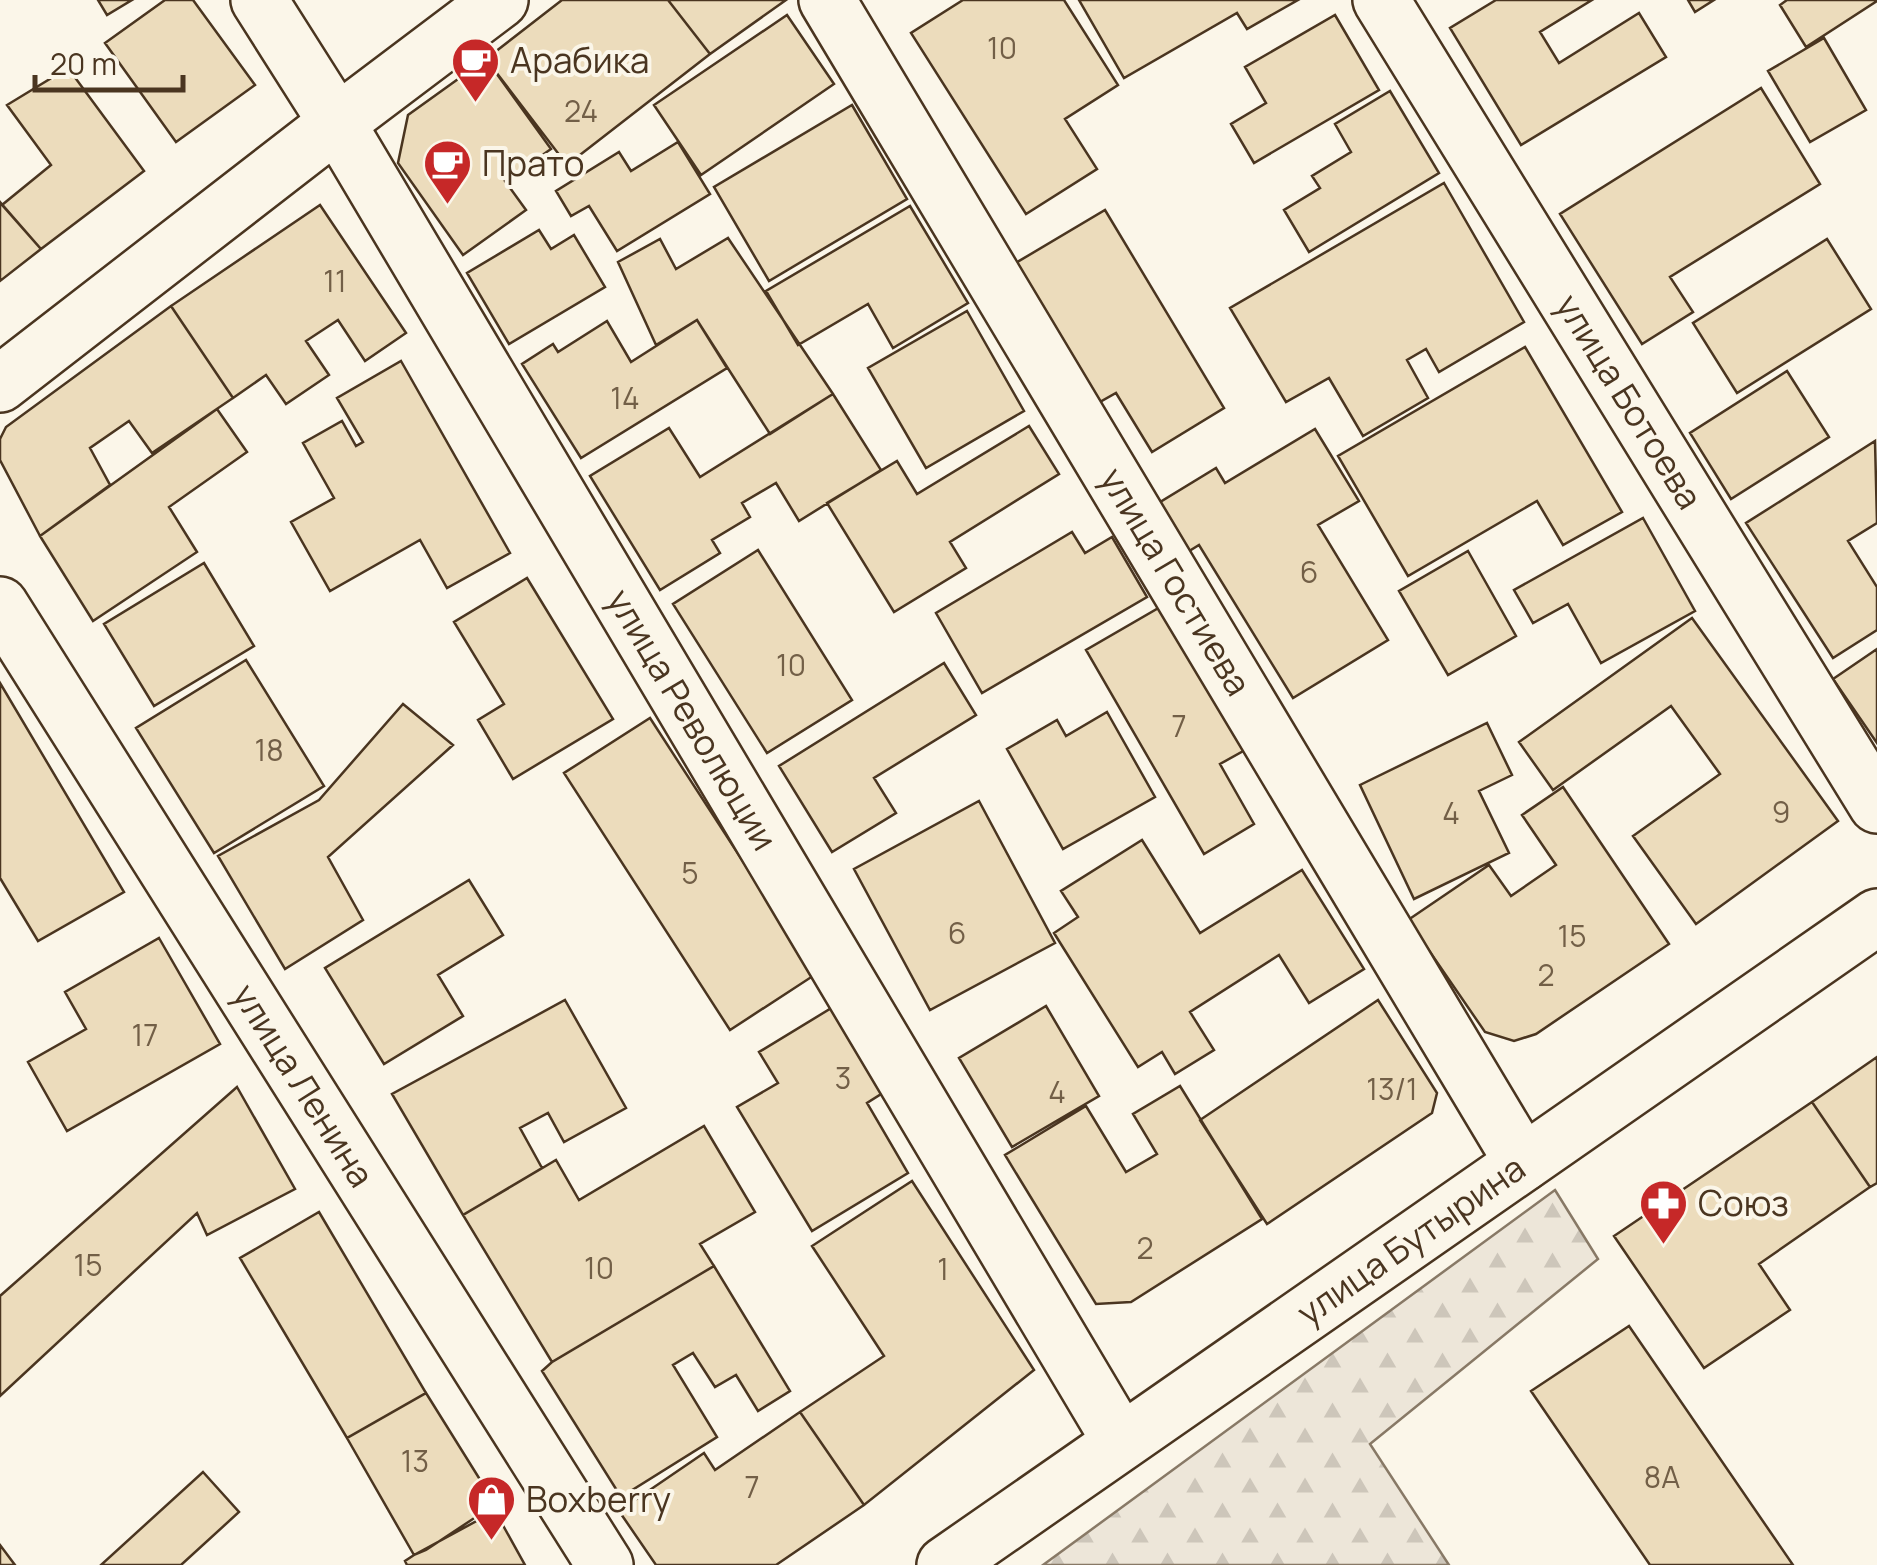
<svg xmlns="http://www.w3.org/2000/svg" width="1877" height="1565" viewBox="0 0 1877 1565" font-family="Manrope,sans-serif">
<defs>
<pattern id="forest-firs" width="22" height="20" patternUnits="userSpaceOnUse" patternTransform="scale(2.5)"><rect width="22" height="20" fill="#ede6d9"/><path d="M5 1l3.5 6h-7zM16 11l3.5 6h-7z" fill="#cdc6ba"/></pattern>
</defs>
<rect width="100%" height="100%" fill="#fbf6e9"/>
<!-- forest -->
<path fill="url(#forest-firs)" stroke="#887966" stroke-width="2.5" d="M1555,1190l43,69 -228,185 79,121h-406z"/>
<!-- building -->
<path fill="#ecdcbc" stroke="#4a3520" stroke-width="2.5" d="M98,0h34l-25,15z
M165,0h28l62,85 -79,57 -71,-99z
M562,0h106l42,54 -143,111 -81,-106z
M668,0h118l-76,54z
M963,0h101l54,85 -53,34 32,50 -71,45 -115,-181z
M1079,0h219l-51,29 -10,-16 -113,65z
M1496,0h96l-52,32 19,31 80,-50 27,44 -145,88 -71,-117z
M1688,0h26l-19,12z
M1787,0h90v1l-71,46 -26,-42z
M787,15l47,69 -133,91 -47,-70z
M1335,15l44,75 -125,73 -23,-39 35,-21 -21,-36z
M1824,38l42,72 -56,32 -42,-71z
M486,59l65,90 -46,32 21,29 -63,45 -65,-92 10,-48z
M68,68l76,103 -103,78 -39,-44 49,-40 -44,-60z
M1761,88l59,96 -150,93 23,35 -51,32 -82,-130z
M1390,91l49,82 -130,79 -25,-42 36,-22 -8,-12 39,-24 -16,-28z
M852,105l55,94 -138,82 -55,-94z
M678,142l32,52 -93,57 -28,-45 -18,10 -15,-25 63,-39 12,19z
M1444,183l80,139 -85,50 -13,-23 -19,11 21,38 -65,38 -34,-58 -43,24 -56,-94z
M0,202l41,47 -41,32z
M320,205l86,128 -41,28 -27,-41 -32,21 23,34 -43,29 -20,-29 -33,23 -62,-92z
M910,206l58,97 -75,45 -25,-44 -70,41 -32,-54z
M1105,210l119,198 -72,44 -36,-59 -18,10 -84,-139z
M539,230l12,19 23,-14 31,52 -96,57 -42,-71z
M728,238l105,156 -63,40 -73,-114 -41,25 -38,-83 42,-23 16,30z
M1827,239l44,70 -134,84 -44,-70z
M171,306l62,92 -81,55 -23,-32 -39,27 20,37 -70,51 -40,-76v-21l6,-12z
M967,311l57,100 -98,57 -58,-100z
M697,320l30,48 -146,90 -59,-94 31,-20 5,8 49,-31 24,41z
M1525,347l97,165 -59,33 -26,-44 -129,75 -70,-120z
M401,361l109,192 -63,35 -27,-48 -90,51 -39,-69 43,-24 -31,-55 39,-22 14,25 7,-4 -26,-44z
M1787,371l42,66 -98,62 -41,-66z
M833,394l48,76 -82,51 -23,-38 -34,20 8,14 -38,23 8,13 -60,37 -70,-114 79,-48 31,49z
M217,409l30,43 -78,55 28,45 -104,69 -53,-85z
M1029,426l30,48 -109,68 16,26 -72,44 -67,-109 70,-42 20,33z
M1315,429l44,72 -41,24 70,115 -95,58 -94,-153 -13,8 -29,-49 59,-36 9,15z
M1875,441l2,82 -29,18 29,46v43l-44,28 -87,-135z
M1643,518l52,93 -94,52 -33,-59 -35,19 -19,-33z
M1072,532l13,21 27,-16 35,60 -165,96 -46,-80z
M758,550l94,150 -85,53 -94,-149z
M1468,551l48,85 -68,39 -49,-84z
M204,563l50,83 -100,60 -50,-82z
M527,578l86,141 -100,60 -35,-59 26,-16 -50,-82z
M1162,606l83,144 -25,14 34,60 -50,30 -118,-204z
M1692,618l146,203 -142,103 -63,-88 87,-62 -49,-68 -118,84 -34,-48z
M1877,649v94l-44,-64z
M246,660l78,126 -110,67 -78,-125z
M944,663l32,52 -102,63 22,35 -64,39 -53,-86z
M0,683l124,209 -86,49 -38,-63z
M403,704l50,41 -125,112 35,63 -78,49 -67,-113 101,-56z
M1107,712l48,85 -92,52 -56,-100 50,-29 9,16z
M650,718l166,256 -86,56 -166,-257z
M1487,723l25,52 -33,16 30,62 -95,46 -54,-114z
M1563,787l106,157 -133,90 -22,7 -29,-9 -77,-112 81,-55 22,31 45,-31 -34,-50z
M979,801l76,142 -125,67 -76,-141z
M1142,840l58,93 102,-63 62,99 -55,34 -30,-48 -89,57 24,38 -39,24 -13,-22 -24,15 -84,-134 24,-16 -17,-26z
M469,880l34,55 -65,40 25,41 -79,48 -59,-96z
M159,938l61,106 -153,87 -39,-69 58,-33 -21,-37z
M565,1000l61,108 -62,34 -16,-29 -28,15 22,40 -79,47 -71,-121z
M1378,1000l59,93 -5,20 -165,111 -67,-104z
M838,1004l51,85 -22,14 41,70 -96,58 -75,-124 41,-24 -19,-31z
M1046,1006l53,90 -87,51 -53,-89z
M1877,1057v126l-7,4 -58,-85z
M1180,1086l82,133 -131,83 -35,2 -91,-149 81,-49 40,66 31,-18 -24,-40z
M237,1087l58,102 -88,46 -10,-22 -197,183v-100z
M1812,1102l58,85 -111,77 31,46 -86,58 -90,-132z
M704,1126l51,86 -55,32 14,22 -162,96 -89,-147 93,-55 23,40z
M912,1181l122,189 -170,135 -64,-93 84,-56 -72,-110z
M319,1212l107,181 -79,45 -107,-180z
M714,1266l76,125 -32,20 -22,-36 -21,12 -22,-34 -20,12 44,72 -96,60 -79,-126 10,-9z
M1629,1326l164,239h-143l-119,-174z
M426,1393l58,93 4,23 -62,41 -12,5 -67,-117z
M800,1412l64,93 -88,60h-120l-37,-54 85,-58 11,17z
M203,1472l36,40 -58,53h-80z
M495,1511l30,54h-118l-2,-4 9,-6z
M0,1545l15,20h-15z"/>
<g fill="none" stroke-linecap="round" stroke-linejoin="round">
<defs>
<g id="minor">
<path id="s1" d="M259,0l78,123 784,1319"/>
<path id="s2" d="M827,0l696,1163"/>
<path id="s3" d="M1381,0l496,805"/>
<path d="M0,384l337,-261 163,-123"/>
</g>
<g id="major">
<path id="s4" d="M0,605l605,960"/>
<path id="s5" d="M945,1565l932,-648"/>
</g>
</defs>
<!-- minor casing -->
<use href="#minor" stroke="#4a3520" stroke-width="60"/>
<!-- major casing -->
<use href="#major" stroke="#4a3520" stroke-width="60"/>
<!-- minor -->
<use href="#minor" stroke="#fbf6e9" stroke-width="55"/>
<!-- major -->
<use href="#major" stroke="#fbf6e9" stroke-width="55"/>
</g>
<!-- icons -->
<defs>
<symbol id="cafe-pin" viewBox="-11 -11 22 30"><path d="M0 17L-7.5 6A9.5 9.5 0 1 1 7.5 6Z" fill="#c62828" stroke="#fbf6e9"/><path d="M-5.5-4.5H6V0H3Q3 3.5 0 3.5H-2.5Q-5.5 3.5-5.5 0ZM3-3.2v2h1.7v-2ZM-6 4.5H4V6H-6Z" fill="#fff"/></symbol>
<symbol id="pharmacy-pin" viewBox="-11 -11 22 30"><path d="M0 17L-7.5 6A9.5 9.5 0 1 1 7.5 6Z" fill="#c62828" stroke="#fbf6e9"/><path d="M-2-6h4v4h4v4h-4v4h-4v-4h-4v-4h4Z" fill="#fff"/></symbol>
<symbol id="shop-pin" viewBox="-11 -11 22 30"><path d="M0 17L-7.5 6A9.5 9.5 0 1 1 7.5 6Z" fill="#c62828" stroke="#fbf6e9"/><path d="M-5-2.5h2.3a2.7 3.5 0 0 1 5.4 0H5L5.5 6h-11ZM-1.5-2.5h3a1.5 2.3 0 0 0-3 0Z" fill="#fff"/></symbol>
</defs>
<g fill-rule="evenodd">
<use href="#cafe-pin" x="448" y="34" width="55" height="75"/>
<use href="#cafe-pin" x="420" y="136" width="55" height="75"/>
<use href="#pharmacy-pin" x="1636" y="1176" width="55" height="75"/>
<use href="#shop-pin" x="464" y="1472" width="55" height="75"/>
</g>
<g text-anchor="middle" stroke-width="8" stroke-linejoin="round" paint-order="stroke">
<!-- number labels -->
<g font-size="30" fill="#725f47">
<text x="1002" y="59">10</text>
<text x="581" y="122">24</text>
<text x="335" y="292">11</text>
<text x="625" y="409">14</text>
<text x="1309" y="583">6</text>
<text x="791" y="676">10</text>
<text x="1179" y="737">7</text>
<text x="269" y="761">18</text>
<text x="1781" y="823">9</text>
<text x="1451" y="824">4</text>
<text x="690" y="884">5</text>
<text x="957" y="944">6</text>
<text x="1572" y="947">15</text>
<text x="1546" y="986">2</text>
<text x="145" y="1046">17</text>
<text x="843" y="1089">3</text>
<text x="1392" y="1100">13/1</text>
<text x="1057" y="1103">4</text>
<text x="1145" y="1259">2</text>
<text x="88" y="1276">15</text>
<text x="599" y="1279">10</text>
<text x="943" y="1280">1</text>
<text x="415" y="1472">13</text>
<text x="1662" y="1488">8А</text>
<text x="752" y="1498">7</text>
</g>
<!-- poi labels -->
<g font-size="35" fill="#4a3520" stroke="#fbf6e9" text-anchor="start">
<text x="510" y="73">Арабика</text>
<text x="482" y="176">Прато</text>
<text x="1698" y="1216">Союз</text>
<text x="526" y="1512">Boxberry</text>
</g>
<!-- street labels -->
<g font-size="35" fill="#4a3520" stroke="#fbf6e9">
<text dy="12" stroke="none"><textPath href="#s3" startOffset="472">улица Ботоева</textPath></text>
<text dy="12" stroke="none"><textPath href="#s2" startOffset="678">улица Гостиева</textPath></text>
<text dy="12" stroke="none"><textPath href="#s1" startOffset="840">улица Революции</textPath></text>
<text dy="12" stroke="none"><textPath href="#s4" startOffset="568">улица Ленина</textPath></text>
<text dy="12" stroke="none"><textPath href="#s5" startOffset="568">улица Бутырина</textPath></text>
</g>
</g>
<!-- scale -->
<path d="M35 75v15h148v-15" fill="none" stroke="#4a3520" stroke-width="5"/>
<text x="50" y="75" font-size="30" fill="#4a3520" stroke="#fbf6e9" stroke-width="8" paint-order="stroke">20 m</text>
</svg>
